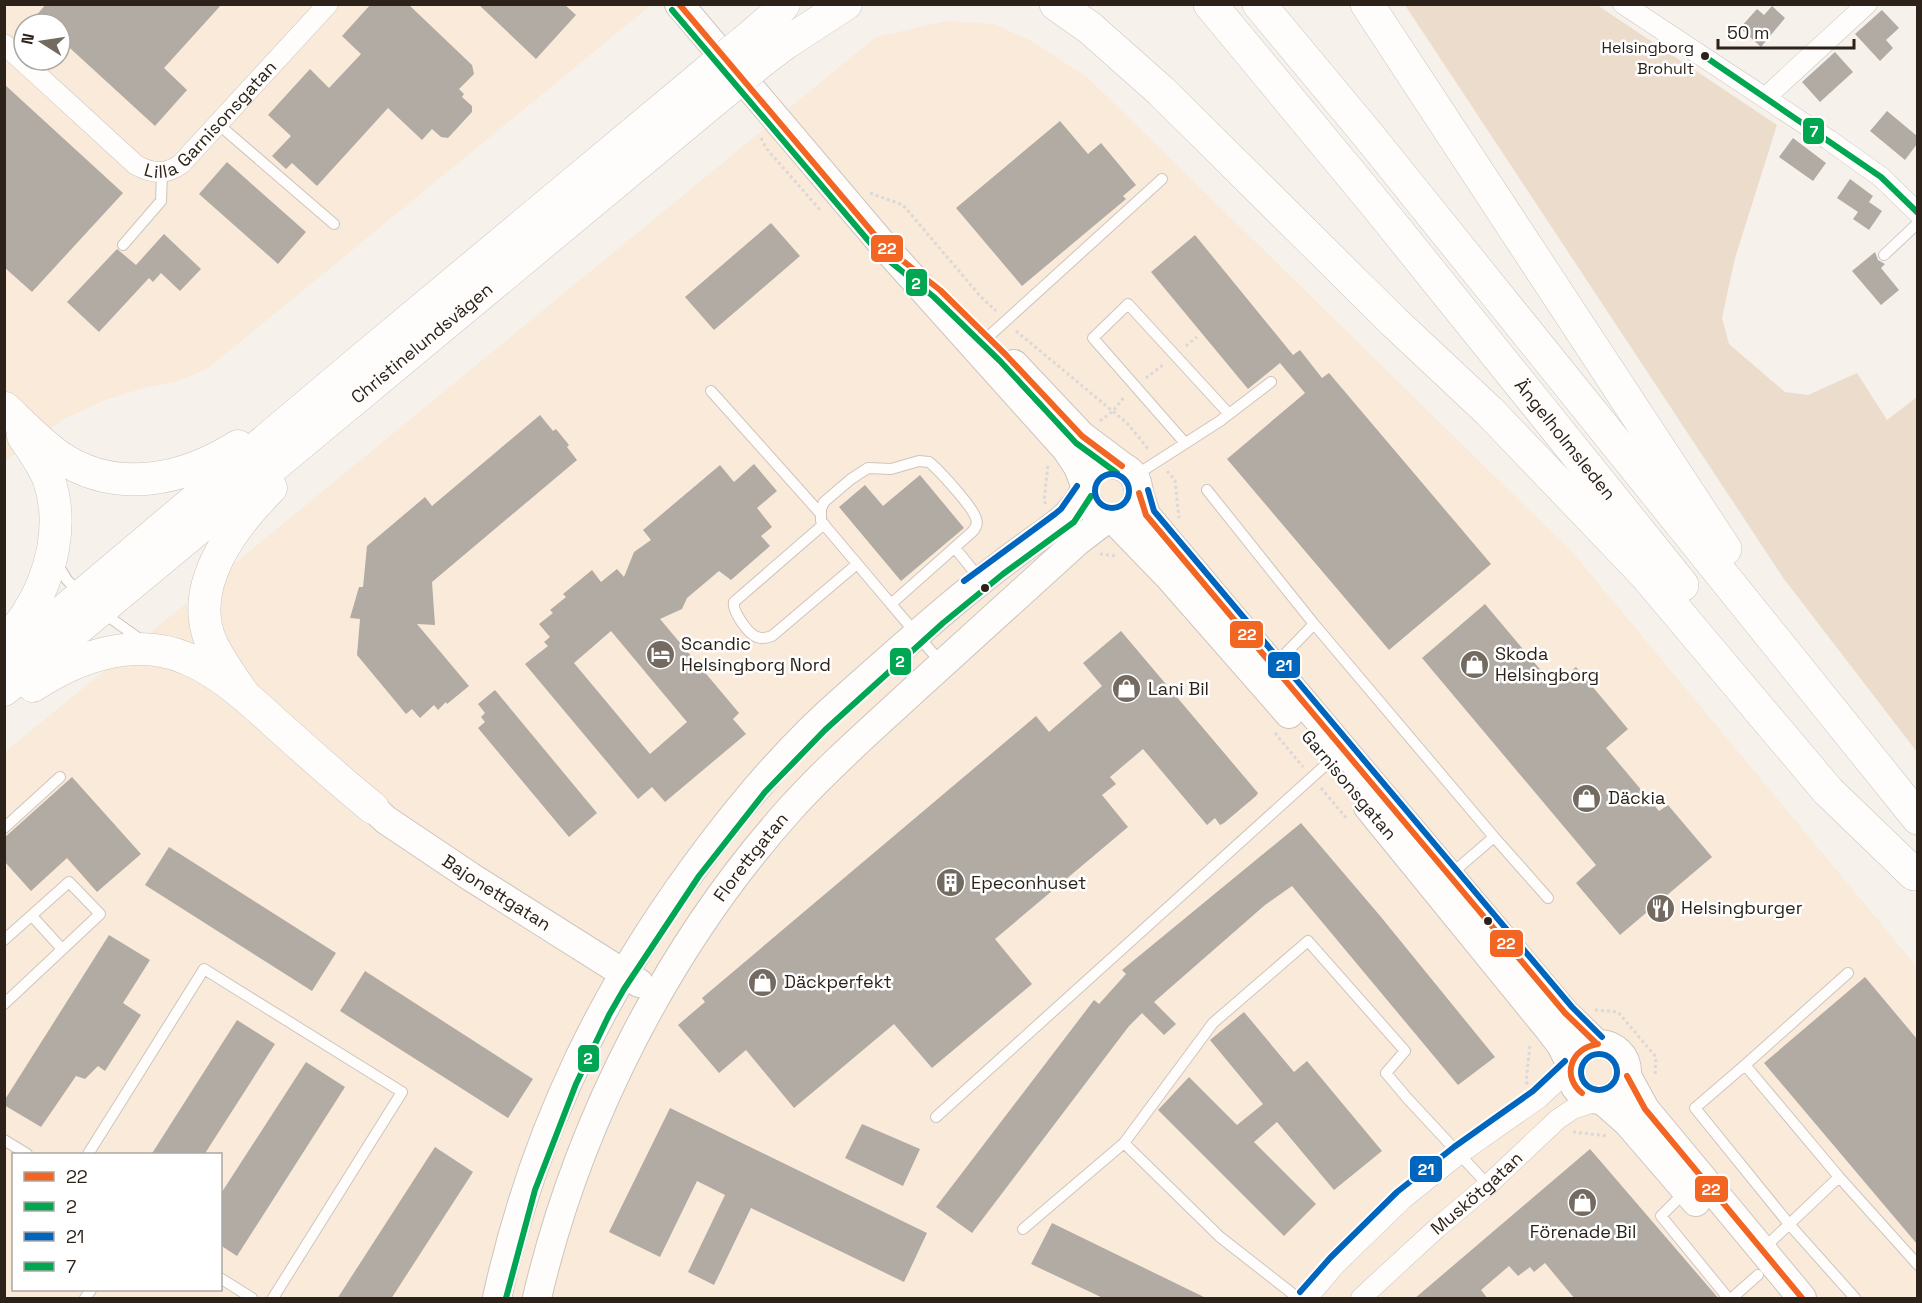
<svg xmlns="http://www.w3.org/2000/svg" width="1922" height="1303" viewBox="0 0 1922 1303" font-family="'Space Grotesk',sans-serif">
<rect width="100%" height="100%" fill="#f6f1eb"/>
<!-- built -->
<path fill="#faeada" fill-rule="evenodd" d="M5,5h646l-444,364 -30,12 -33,7 -39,12 -41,19 -59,42zM24,24h36v36h-36z
M947,21l47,3 37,17 56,36 486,476 344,414v331h-1912v-546l871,-715zM14,1154h206v136h-206z"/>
<!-- green -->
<path fill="#ecdccb" d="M1405,5h192l180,120 -42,133 -9,41 -4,19 7,26 56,48 23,3 49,-22 30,47 30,-23v355l-133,-173z"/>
<!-- building -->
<path fill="#b1aba4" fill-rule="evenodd" d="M46,4h176l-58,64 23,22 -32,36 -95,-87v-15h-17l-8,-7z
M371,4h37l64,61 2,9 -15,15 5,5 -2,3 10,9v6l-24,26 -7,-1 -9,-8 -10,11 -34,-32 -71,78 -25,-23 -6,6 -14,-13 19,-20 -23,-21 42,-46 19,19 32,-34 -19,-18z
M478,4h86l12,11 -40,44z
M1772,6l13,12 -24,29 -21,-19 17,-19 7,6z
M1882,10l17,18 -13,12 7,8 -13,13 -25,-27z
M1835,52l18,20 -33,30 -18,-20z
M4,84l119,109 -91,99 -28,-25z
M1887,111l30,25v8l-12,16 -35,-29z
M1060,121l28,33 13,-11 35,42 -13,11 3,3 -104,87 -66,-78z
M1793,138l33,25 -13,18 -34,-24z
M227,162l79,70 -28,32 -79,-70z
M1850,179l23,17 -4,6 13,9 -13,19 -16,-11 5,-7 -21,-14z
M771,223l29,33 -86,74 -29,-33z
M164,234l37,35 -21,22 -19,-18 -8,9 -4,-4 -50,54 -32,-30 50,-53 19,16z
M1195,235l98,120 7,-5 22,28 7,-5 162,191 -102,86 -162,-191 78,-66 -25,-30 -32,26 -97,-117z
M1875,252l3,8 7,4 -4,4 18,22 -18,15 -29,-34z
M540,415l13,16 3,-2 13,16 -2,2 10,13 -145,122 3,43 -18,-1 52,62 -22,18 -1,-2 -8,8 -4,-5 -14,13 -8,-9 -6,5 -49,-59 3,-36 -10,-1 9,-31h4l4,-41 58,-49 7,9z
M754,464l23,27 -20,17 15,19 -11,9 9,10 -39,34 -12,-9 -32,27 -5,11 -22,10 79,94 -6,6 13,15 -81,68 -13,-15 -14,12 -113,-135 23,-18 -4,-4 6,-5 -11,-13 14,-11 -3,-3 16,-13 -3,-3 29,-24 9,12 16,-13 7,8 10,-25 17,-12 -8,-10 77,-65 14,17zM611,631l76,91 -37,32 -76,-91z
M920,475l44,53 -63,53 -62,-74 26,-22 18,21z
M1485,604l69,82 22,-19 52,62 -22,19 53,63 9,-6 44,52 -92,78 -44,-52 20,-18 -174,-207z
M1121,631l137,162 -2,3 -32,27 -4,2 -5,-7 -8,7 -64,-76 -33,28 6,7 -14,11 26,32 -133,112 37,45 -100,84 -38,-44 -100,84 -48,-58 -27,23 -41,-48 27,-23 -3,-4 334,-282 13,16 53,-46 -19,-23z
M495,690l102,123 -28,24 -91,-109 7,-6 -4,-5 4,-4 -7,-9z
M72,777l69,77 -44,38 -30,-34 -36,33 -27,-30v-23z
M1301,823l80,94 114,140 -37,28 -166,-199 -27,19 -111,97 22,22 -12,11 -22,-22 -13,13 -157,207 -36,-26 158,-207 5,4 27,-30 -4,-4z
M169,847l167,106 -24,38 -167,-106z
M109,935l41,25 -27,43 18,12 -36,56 -7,-5 -13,13 -9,-3 -35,51 -37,-22v-4z
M365,971l168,108 -25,39 -168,-107z
M1865,977l52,62v205l-153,-181z
M1244,1012l50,60 13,-11 75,90 -48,39 -57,-68 -23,20 62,62 -32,32 -126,-126 31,-33 48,48 26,-21 -53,-64z
M237,1020l38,24 -71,111h-53z
M306,1062l39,25 -108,169 -17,-11v-50z
M670,1108l257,125 -23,49 -153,-74 -37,77 -26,-13 37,-77 -28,-14 -37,76 -51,-25z
M862,1124l58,25 -17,37 -58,-28z
M435,1147l38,25 -82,127h-54z
M1590,1149l129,150h-144l-30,-36 -11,9 -4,-5 -12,9 -9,-10 -28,24 7,9h-74z
M1052,1223l156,76h-103l-74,-35z"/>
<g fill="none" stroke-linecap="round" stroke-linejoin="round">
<defs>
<path id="lane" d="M218,124l116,100
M123,245l38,-44 1,-28
M1884,255l34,-32
M988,337l174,-158
M711,391l109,122
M1185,443l-92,-105 35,-34 101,110
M1136,475l84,-54 51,-39
M1207,490l107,134 -28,29
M824,524l-90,78c-2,9 14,32 23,35 5,2 10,1 15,-1l85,-72
M955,548l25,31
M56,562l11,18 14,14
M891,604l-70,-83v-12l3,-7 27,-23 17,-11 23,1 28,-8 10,1c9,7 45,46 47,57 2,5 0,9 -4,13l-81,72 51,60
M102,612l39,28
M1314,624l180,213 54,61
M4,828l56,-51
M1451,874l43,-37
M32,916l30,33
M4,940l65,-58 31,32 -96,90
M1745,1065l103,-92
M936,1117l394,-356
M4,1140l23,14
M88,1154l116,-185 198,123 -129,206
M1685,1192l-24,24 67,82
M1023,1229l101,-86
M1762,1250l77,-73
M220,1278l32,20
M85,1298l6,-8
M1298,1298l-78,-61 -96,-94 89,-120 95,-82 97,110 -19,22 21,25 81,87
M1732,1298l26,-23
M1855,1298l-66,-74 -94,-116 50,-43 94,112 79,88"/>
<g id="street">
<path d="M1623,4l206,136 52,37 37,36"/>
<path id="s1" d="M4,44l132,121c17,9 30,10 45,-1l147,-160"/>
<path d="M1766,97l101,-93"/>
<path d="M1307,1298l29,-34 67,-65 56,-45 80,-56 32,-30"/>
<path id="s2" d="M1361,1298l76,-70 51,-43 70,-66 15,-10 26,-9"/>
</g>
<g id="secondary">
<path d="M679,4l205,242 182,203 12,18 7,18"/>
<path d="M1014,364l68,72 40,30"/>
<path d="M1139,493l7,22 419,498 31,30"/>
<path d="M1112,518l58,60 119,136"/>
<path d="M1368,807l180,221 13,17 10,20"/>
<path id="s3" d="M373,808l13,12 85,57 168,106"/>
<circle cx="1599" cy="1072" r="28"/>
<path d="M1627,1076l18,33 157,189"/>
<path d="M1602,1100l26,23 68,79"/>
<path d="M497,1298c37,-169 108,-314 213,-452 40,-53 86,-106 137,-150 64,-57 128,-115 199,-164 15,-11 29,-22 37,-39 3,-7 3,-15 9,-21 15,-15 43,-7 46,15 2,8 -1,16 -6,22 -19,21 -44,5 -48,-18"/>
<path id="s4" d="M537,1298c41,-176 133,-356 255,-491 38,-42 82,-80 124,-119 54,-49 108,-98 162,-147l30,-23"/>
</g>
<g id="primary">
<path d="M746,40l29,-25 9,-11"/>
<path d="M762,61l24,-18 60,-39"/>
<path d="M5,408c18,17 35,35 55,49 57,38 124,23 178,-11"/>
<path d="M4,643c8,-10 17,-19 23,-29 25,-39 37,-90 22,-134 -6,-16 -17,-30 -26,-44"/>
<path d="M4,661l346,-292 359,-299"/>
<path d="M33,686c45,-30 103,-50 155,-27 37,16 66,45 95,71 30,27 59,53 90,78"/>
<path id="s5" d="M4,690l722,-599"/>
<path d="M245,696c-12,-17 -25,-35 -34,-54 -24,-56 22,-116 60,-154"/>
</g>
<g id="highway">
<path d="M1056,4l34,24 71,63 232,230 96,90 157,164 182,216 86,83"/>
<path id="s6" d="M1210,4l168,203 304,378"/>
<path d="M1259,4l109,131 550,683"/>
<path d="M1367,4l358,545"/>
</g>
</defs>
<!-- lane casing -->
<use href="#lane" stroke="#ccc5be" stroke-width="12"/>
<!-- street casing -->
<use href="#street" stroke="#ccc5be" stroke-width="21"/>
<!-- secondary casing -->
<use href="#secondary" stroke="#ccc5be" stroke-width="30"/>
<!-- primary casing -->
<use href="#primary" stroke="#ccc5be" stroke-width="33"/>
<!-- highway casing -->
<use href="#highway" stroke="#ccc5be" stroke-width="34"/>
<!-- path -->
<path stroke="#dbd9d7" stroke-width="3" stroke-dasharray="3 3" stroke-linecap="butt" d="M761,138l5,10 55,63
M870,193l33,12 78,92 15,14
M1016,331l111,92 22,27
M1186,346l11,-9
M1146,378l18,-14
M1100,421l13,-10 12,-15
M1167,471l8,9 4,38
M1046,504l-2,-3 4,-37
M1100,554l17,2
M1275,733l28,34
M1321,788l27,32
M1595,1010l23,2 38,45 -1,20
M1528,1084l-2,-2 4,-38
M1573,1132l35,4"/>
<!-- lane -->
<use href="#lane" stroke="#fefdfc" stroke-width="10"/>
<!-- street -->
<use href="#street" stroke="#fefdfc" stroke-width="20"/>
<!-- secondary -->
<use href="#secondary" stroke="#fefdfc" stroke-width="28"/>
<!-- primary -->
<use href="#primary" stroke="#fefdfc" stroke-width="32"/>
<!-- highway -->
<use href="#highway" stroke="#fefdfc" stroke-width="33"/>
<defs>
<path id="primary-bridge" d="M709,70l37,-30
M726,91l36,-30"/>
</defs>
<!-- primary-bridge casing -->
<use href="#primary-bridge" stroke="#ccc5be" stroke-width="33" stroke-linecap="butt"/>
<!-- primary-bridge -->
<use href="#primary-bridge" stroke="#fefdfc" stroke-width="32"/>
<defs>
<path id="bus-1" d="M679,4l205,242 56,44 66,65 76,81 40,30
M1139,493l7,22 419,498 31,30
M1627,1076l18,33 157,189
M1582,1093c-21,-17 -11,-45 16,-49"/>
<path id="bus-2" d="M672,10l206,242 56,45 66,64 76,82 41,30
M506,1298l29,-108 41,-106 33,-69 15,-26 75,-113 66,-84 60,-62 118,-107 60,-49 71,-52 17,-26"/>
<path id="bus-3" d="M1095 491a17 17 0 1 1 34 0a17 17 0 1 1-34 0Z
M1148,490l6,21 418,496 30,30
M964,581l91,-67 6,-5 16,-23
M1581 1072a18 18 0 1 1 36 0a18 18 0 1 1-36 0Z
M1300,1292l30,-34 67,-66 57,-45 79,-56 32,-30"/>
<path id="bus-4" d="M1704,56l177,121 37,36"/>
</defs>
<!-- bus-1 casing -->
<use href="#bus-1" stroke="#fff" stroke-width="10"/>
<!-- bus-2 casing -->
<use href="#bus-2" stroke="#fff" stroke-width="10"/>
<!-- bus-3 casing -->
<use href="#bus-3" stroke="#fff" stroke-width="10"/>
<!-- bus-4 casing -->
<use href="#bus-4" stroke="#fff" stroke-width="10"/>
<!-- bus-1 -->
<use href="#bus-1" stroke="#f26522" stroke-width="6"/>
<!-- bus-2 -->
<use href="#bus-2" stroke="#00a651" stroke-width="6"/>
<!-- bus-3 -->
<use href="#bus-3" stroke="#0065bd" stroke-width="6"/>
<!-- bus-4 -->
<use href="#bus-4" stroke="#00a650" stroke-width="6"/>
</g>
<!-- icons -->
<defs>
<symbol id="hotel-disc" viewBox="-11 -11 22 22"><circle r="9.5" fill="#736a62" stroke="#fff"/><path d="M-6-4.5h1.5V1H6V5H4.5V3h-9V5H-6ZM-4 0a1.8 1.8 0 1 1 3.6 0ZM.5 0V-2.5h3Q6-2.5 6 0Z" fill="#fff"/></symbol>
<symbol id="shop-disc" viewBox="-11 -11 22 22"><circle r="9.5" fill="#736a62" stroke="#fff"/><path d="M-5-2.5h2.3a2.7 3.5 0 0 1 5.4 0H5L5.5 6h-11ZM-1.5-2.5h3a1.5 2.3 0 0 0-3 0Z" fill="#fff"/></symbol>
<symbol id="building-disc" viewBox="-11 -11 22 22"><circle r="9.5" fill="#736a62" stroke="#fff"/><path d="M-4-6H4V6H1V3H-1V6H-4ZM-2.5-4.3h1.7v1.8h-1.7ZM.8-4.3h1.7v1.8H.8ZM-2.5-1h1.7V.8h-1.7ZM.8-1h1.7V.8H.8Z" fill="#fff"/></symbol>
<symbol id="restaurant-disc" viewBox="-11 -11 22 22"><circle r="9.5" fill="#736a62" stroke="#fff"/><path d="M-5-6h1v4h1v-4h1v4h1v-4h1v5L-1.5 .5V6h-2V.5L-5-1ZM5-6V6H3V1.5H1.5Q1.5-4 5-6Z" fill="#fff"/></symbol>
</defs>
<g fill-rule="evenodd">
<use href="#hotel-disc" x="644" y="638" width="33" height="33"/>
<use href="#shop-disc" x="1458" y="648" width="33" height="33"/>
<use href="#shop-disc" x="1110" y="672" width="33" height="33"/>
<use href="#shop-disc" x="1570" y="782" width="33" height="33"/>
<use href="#building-disc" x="934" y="866" width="33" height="33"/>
<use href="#restaurant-disc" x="1644" y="892" width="33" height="33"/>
<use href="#shop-disc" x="746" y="966" width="33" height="33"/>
<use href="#shop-disc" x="1566" y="1186" width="33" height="33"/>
</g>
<!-- markers -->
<g fill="#2c2219" stroke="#fff" stroke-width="2">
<circle cx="1705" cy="56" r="5"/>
<circle cx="985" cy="588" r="5"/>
<circle cx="1488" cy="921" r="5"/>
</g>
<g text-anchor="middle" stroke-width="5" stroke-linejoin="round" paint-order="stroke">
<!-- bus labels -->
<g font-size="16" fill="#2c2219" stroke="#fff" text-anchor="end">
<text x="1694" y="53">Helsingborg<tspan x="1694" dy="21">Brohult</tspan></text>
</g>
<!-- street labels -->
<g font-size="18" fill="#2c2219" stroke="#fff">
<text dy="6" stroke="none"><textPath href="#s1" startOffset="276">Lilla Garnisonsgatan</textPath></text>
<text dy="6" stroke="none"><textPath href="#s5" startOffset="543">Christinelundsvägen</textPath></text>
<text dy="6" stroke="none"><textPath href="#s6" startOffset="562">Ängelholmsleden</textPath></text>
<text transform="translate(1349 785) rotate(50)" y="6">Garnisonsgatan</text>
<text dy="6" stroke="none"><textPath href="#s4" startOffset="494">Florettgatan</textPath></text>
<text dy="6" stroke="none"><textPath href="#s3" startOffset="150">Bajonettgatan</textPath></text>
<text dy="6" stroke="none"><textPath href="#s2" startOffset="156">Muskötgatan</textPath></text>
</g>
<!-- poi labels -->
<g font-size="18" fill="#2c2219" stroke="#fff" text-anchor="start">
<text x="681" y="650">Scandic<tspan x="681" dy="21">Helsingborg Nord</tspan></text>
<text x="1495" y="660">Skoda<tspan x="1495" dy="21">Helsingborg</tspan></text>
<text x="1148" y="695">Lani Bil</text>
<text x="1608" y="804">Däckia</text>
<text x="971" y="889">Epeconhuset</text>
<text x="1681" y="914">Helsingburger</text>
<text x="784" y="988">Däckperfekt</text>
<text x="1583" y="1238" text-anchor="middle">Förenade Bil</text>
</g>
</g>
<g stroke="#fff" stroke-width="2">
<rect x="1802" y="117" width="23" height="28" rx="6" fill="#00a650"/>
<rect x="870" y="234" width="34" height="29" rx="6" fill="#f26522"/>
<rect x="905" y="268" width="23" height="29" rx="6" fill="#00a651"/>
<rect x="1229" y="620" width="35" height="29" rx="6" fill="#f26522"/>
<rect x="889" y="647" width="23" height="29" rx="6" fill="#00a651"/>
<rect x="1267" y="651" width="34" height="28" rx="6" fill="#0065bd"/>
<rect x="1489" y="929" width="35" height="29" rx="6" fill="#f26522"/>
<rect x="577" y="1044" width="23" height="29" rx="6" fill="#00a651"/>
<rect x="1409" y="1155" width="34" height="28" rx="6" fill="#0065bd"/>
<rect x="1694" y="1175" width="35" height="28" rx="6" fill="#f26522"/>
</g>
<g font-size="16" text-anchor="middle" font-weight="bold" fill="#fff">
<text x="1814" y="137">7</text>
<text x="887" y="254">22</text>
<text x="916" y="289">2</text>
<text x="1247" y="640">22</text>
<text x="900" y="667">2</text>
<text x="1284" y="671">21</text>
<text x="1506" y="949">22</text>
<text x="588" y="1064">2</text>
<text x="1426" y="1175">21</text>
<text x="1711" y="1195">22</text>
</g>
<!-- border -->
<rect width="1922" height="1303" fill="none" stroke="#2c2219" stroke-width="12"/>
<!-- legend -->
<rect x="12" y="1153" width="210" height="138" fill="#ffffff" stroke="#aba7a3" stroke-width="1.5"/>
<rect x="24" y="1172" width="30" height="9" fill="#f26522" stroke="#aba7a3" stroke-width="1.5"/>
<text x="66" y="1183" font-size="18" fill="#2c2219">22</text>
<rect x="24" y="1202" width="30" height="9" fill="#00a651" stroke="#aba7a3" stroke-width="1.5"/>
<text x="66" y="1213" font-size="18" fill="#2c2219">2</text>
<rect x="24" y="1232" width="30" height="9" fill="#0065bd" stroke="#aba7a3" stroke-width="1.5"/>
<text x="66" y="1243" font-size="18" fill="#2c2219">21</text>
<rect x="24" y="1262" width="30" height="9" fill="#00a650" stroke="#aba7a3" stroke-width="1.5"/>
<text x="66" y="1273" font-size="18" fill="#2c2219">7</text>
<!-- north arrow -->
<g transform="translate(42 42) rotate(282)"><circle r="28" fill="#ffffff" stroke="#aba7a3" stroke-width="1.5"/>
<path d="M0-4.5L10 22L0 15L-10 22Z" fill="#736a62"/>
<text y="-9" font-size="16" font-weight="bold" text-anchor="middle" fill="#2c2219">N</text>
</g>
<!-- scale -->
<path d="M1718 39v9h136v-9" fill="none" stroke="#2c2219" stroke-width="3"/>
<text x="1727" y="39" font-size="18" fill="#2c2219" stroke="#ffffff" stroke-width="4.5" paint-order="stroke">50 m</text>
</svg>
